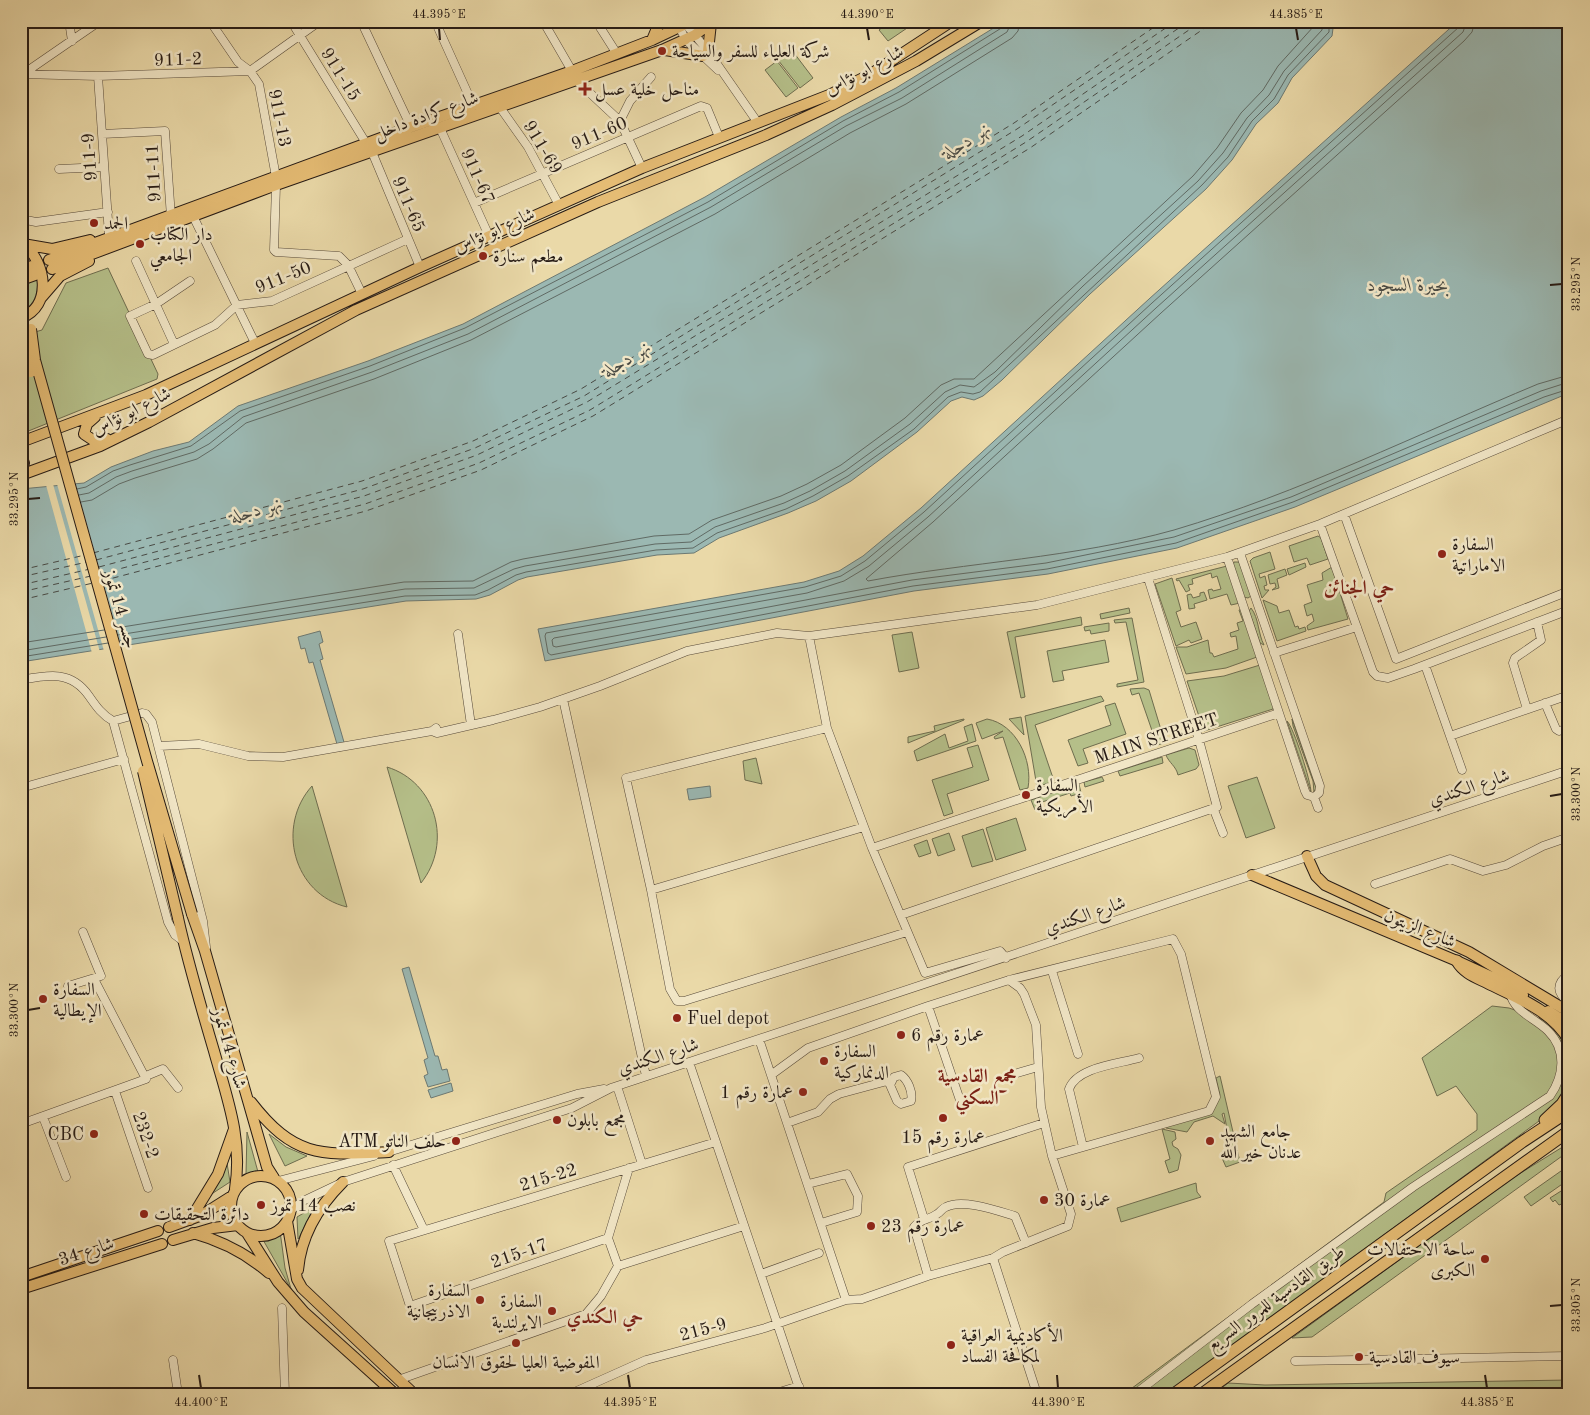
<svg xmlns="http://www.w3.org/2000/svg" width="1590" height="1415" viewBox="0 0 1590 1415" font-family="'Old Standard TT',Amiri,serif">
<rect width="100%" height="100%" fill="#ead9a8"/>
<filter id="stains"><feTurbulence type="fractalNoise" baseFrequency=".004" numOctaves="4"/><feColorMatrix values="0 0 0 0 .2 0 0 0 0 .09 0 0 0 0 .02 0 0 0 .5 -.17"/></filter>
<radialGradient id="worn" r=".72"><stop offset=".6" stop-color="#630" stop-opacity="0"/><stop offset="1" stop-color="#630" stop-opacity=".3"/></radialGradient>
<!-- green -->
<path fill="#b5bf89" stroke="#6e6d4f" d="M891,21h20l2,3 -25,17 -9,-11z
M791,49l22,29 -13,10 -22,-28z
M777,61l21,27 -12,9 -21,-27z
M108,268l50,106 -1,5 -136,55v-98l21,-6 24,-47z
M37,276c2,17 -2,28 -16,37v-31z
M1318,536l3,2 7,21 -18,6 -3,-7 -13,4 -5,-16z
M1270,552l5,17 -16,5 1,4 5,-2 2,9 -3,1 1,4h4l-7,8 -12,-37 3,-3z
M1234,562h6l11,34 -3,2 -4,-1 -11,-31z
M1305,563l1,4 -17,8 -2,-6z
M1227,566l13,37 -9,2 -4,-11 -17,5 -2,-9 4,-1 1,2 8,-2 -4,-13 -5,2 -1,-5 -19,6 1,5 -5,1 2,5 -4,2 -7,-12 -2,1 -1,-2z
M1332,567l16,52 -40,11 -1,-4 7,-5 -2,-7 -5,2 -3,-11 8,-3 -5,-17 16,-5 -1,-7z
M1285,569l2,6 -10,4 2,9 -7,2 4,-3 -1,-4 -5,1 -2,-9z
M1172,578l9,32 -5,2 5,15 15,-5 6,17 -11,4 -2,-3 -13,6 -21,-62z
M1204,592l3,8 -13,4 1,4 -6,1 -2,-14 4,-1 2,4 7,-2v-3z
M1263,600l14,6 2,7 10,-3 6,17 3,-1 1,3 6,-2 1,4 -29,10z
M1129,608l1,5 -29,6 -1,-5z
M1251,608c8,10 7,26 13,37l-4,-2 -11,-32z
M1242,609l15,48 -31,11 -40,6 -10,-27h11l21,-7 2,13h2l2,4 24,-8 -2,-13 -5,1 -1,-4 9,-3 -2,-7 6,-2 -4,-11z
M1081,617l1,8 -67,12 10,60 -4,1 -14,-66z
M1132,618l12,64 -27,5v-3l21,-4 -12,-58 -11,1 -1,-3z
M1109,623v8l-18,3 -1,-4 -5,1 -1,-4z
M912,632l7,36 -20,4 -7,-37z
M1105,640l4,22 -47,9 2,9 -11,2 -6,-31z
M1260,665l14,41 -1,3 -69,22 -17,-50 37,-5z
M1144,688l5,2 16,53 -8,2 -18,-52 -7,2 -2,-6z
M1101,696l3,5 -3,1 -66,23 19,56 -17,6 -12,-71z
M1115,703l11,31 -43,15 5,14 -10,3 -10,-26 43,-15 -6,-19z
M1021,717l3,18 -15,-16z
M964,719v1l-56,23v-6l27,-6 -1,-5z
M987,719c29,5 46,41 41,69l-8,2 -17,-53 -8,2 -1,-2 9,-6 -21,8 -6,-16z
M1292,719l24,69 -2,4 -1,-11 -20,-55z
M1287,721c7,7 24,61 24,71z
M972,724l4,17 -59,20 -3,-10 31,-17 4,14 19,-7 -4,-14z
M978,745l11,35 -42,14 6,19 -9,3 -12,-36 41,-13 -6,-19z
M1189,748l6,2 4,15 -3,4 -18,6c-2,-9 -9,-12 -12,-20z
M1162,757l1,6 -43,13 -2,-5z
M756,758l6,26 -17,-4 -2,-19z
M387,767c49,15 66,76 34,116z
M1102,777l2,4 -19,6 -1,-5z
M1257,777l18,51 -29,10 -18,-52z
M1079,784l2,9 -10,3 -1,-3 -31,10 1,5 -5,2 -4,-10z
M312,786l35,121c-54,-13 -71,-81 -35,-121z
M1016,818l10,32 -30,10 -10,-32z
M983,829l10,32 -21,6 -10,-31z
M949,833l6,17 -17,6 -6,-17z
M927,840l4,13 -12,4 -5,-12z
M1492,1006l17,2 60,21v70l-402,295h-43l260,-192 2,-9 91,-63v-16l-21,-28 -19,10 -15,-38z
M1220,1076l20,86 -14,5 -4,-9 8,-13 -6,-32 -2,1 3,10 -12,-8 -19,6 -7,10 -21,-4 -1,-3 47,-13 8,-17 -4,-17z
M1162,1129l13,3 1,7 -4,3 1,4 5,3 3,6 -3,15 -9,3 -4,-12 5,-2z
M247,1132l11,40 -12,2z
M269,1134l17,13 21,9 -22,10z
M1569,1143v8l-257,186 -20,1 219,-159z
M227,1163l3,19 -20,13z
M1561,1171l7,9 -37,26 -7,-9z
M1196,1183l1,9 4,5 -80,25 -4,-14z
M1569,1186v15l-10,4 -4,-5 -2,2 -3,-4z
M314,1207l-15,31 -1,1 -1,-22z
M280,1231l5,37 6,21 -29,-51 13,-2z
M1569,1380v14h-355l14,-11 37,2z"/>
<!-- water -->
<path fill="#9bb8b2" stroke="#6c7973" d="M1005,21h329l-2,15 -40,42 -14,25 -22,21 -24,36 -26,29 -116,105 -88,86 -19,16 -9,4 -12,-3 -11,4 -34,31 -66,49 -35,20 -28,12 -69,25 -25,15 -37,2 -130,22 -9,3 -28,15 -14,4 -70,2 -385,61v-173l63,-6 27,-16 42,-16 36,-9 49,-36 130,-45 95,-37 242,-127 136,-80 55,-29z
M1458,21h111v372l-274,114 -118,41 -129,26 -134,17 -369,70 -7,-32 266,-47 35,-11 24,-15 58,-48 228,-209z
M320,631l3,11 -4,2 4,15 -3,1 26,89 -7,2 -26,-89 -4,1 -4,-15 -4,1 -3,-12z
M710,786l1,11 -22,3 -2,-11z
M409,967l26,89h3l4,14 5,-1 3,12 -22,6 -4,-11 4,-2 -4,-14 4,-2 -26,-89z
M451,1083l2,8 -22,7 -3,-8z"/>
<!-- pier -->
<path fill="#ead9a8" d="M75,482l47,167 -18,2 -47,-167z
M53,484l47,168 -8,1 -46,-168z"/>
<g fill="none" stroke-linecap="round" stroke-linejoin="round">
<!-- shore -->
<path stroke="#606a64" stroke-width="1" d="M1461,21l-2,6 -307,276 -228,209 -59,49 -24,15 -36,11 -259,46 -1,3 3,17 3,2 362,-69 134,-17 129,-26 117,-41 251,-105 25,-8
M1467,21l-4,11 -307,276 -228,209 -59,49 -25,15 -37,12 -253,45 -2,2 1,6 3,1 356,-67 134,-17 128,-26 117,-40 250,-106 28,-9
M1475,21l-3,11 -8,9 -303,272 -228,209 -67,57 2,2c101,-19 206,-23 306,-51 125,-37 244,-96 364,-146l31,-9
M77,489l9,-2 27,-16 17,-6 61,-19 49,-35 130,-45 95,-38 243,-126 135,-81 56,-29 104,-65 3,-6
M79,495l10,-2 27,-16 16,-6 62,-19 15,-8 34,-27 129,-45 96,-38 243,-127 135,-81 56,-28 105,-66 5,-11
M81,502l11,-2 27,-16 16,-6 62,-19 16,-10 33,-26 128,-44 97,-39 244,-126 135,-81 56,-29 106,-66 6,-7 2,-10
M116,628l288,-46 69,-1 38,-19 12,-3 131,-23 35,-2 23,-14 69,-24 26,-12 34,-19 64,-47 36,-33 13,-6h20l219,-203 24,-28 24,-35 22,-23 15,-24 36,-40 1,-5
M118,635l287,-46 69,-1 40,-19 11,-3 130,-22 36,-2 24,-15 69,-24 26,-12 35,-20 65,-47 35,-32 15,-7 14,2 21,-15 88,-86 115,-105 25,-28 24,-35 22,-23 15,-24 38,-41v-9
M120,641l285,-45 70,-1 13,-5 28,-15 10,-3 130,-22 37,-2 24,-15 69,-24 27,-13 35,-20 66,-47 34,-32 13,-5 12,2 7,-2 222,-207 26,-28 24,-36 22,-22 14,-24 41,-43v-11
M21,643l83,-13
M21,651l85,-14
M21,657l87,-14"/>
<!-- ferry -->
<path stroke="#494a44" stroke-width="1" stroke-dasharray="6 5" stroke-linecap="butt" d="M93,553l269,-72 111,-40 108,-52 433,-266 149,-102
M96,560l267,-71 112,-41 109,-52 433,-267 159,-108
M99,567l265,-71 113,-41 110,-53 435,-266 167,-115
M21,570l64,-15
M100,574l265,-70 114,-41 111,-53 436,-268 176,-121
M21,577l66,-15
M102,581l264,-70 115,-41 112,-54 437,-268 185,-127
M21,585l69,-16
M21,592l70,-16
M21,600l72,-17"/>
<defs>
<path id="minor" d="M69,21l3,20
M210,21l28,41 12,9 9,13 17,93
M291,21l75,122
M361,21l50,106
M435,21l38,84
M543,21l29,50
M596,21l21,33
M676,21l10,19 32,30
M683,21l25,30 50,72
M21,74l77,2 152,-5 70,-50
M23,74l77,-53
M98,76l11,159
M576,80l44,41 22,47
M21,104l1,-83
M499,106l29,41 31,58
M620,121l10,-20 21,-24
M440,128l49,108
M102,134l63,-3 6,86
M372,152l48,115
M59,169l45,-2
M276,185l-2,65 2,2 63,4 9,9 14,29
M474,203l227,-97 6,2 12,29
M193,216l62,127
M21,219l15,3 72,-10
M136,261l38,83
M190,281l-34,23 -26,12 18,38 5,1 62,-30 22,-20 35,-4 136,-62
M1344,514l52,145 173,-68
M1320,524l53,148 4,4 11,2 26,-9 155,-59
M1227,557l78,234 2,4 7,2 5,-4 1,-7 -80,-233
M458,634l13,91
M809,636l18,92 45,120 53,125 75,-22 6,7
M1274,653l83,-26
M1425,665l25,71 119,-41
M21,680c27,-5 50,-10 68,16 7,10 13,19 24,25l55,201 7,13 8,6
M563,699l83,377
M1545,703l11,26 3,2 10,-3
M1527,709l-14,-46 2,-5 26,-18 -4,-18
M113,721l29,-8 4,1 6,8 51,199 3,26
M827,728l-201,50 25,112 19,99 7,12h7l223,-69
M432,731l5,2 56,-13 47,-13 60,-21 87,-35 90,-18 32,3 228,-31 190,-48 93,-33 249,-105
M1450,736l12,34
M159,746l40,-2 49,12 35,1 149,-26 4,-3
M21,788l103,-29
M1314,797l4,11
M1214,810l9,23
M872,848l407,-135
M1375,884l75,-25 33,12 23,-6 37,-19 26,-9
M651,890l213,-63
M901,915l316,-108 -18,-67 -51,-162
M1052,971l26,83
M1569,974c-14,10 -12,19 0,29
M68,986l33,-10 -18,-44
M21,994v5
M928,1006l35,103
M21,1030l2,5
M759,1039l87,261
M689,1062l112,332
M1014,1074l24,-7
M771,1075l37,-27 120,-42 81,-26 164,-41 8,15 35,143 -7,14 -157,45
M901,1075c7,5 12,17 10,26l-10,3 -4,-3 -7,-16 4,-8z
M146,1076l17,-7 15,19
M617,1086l25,78
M115,1091l33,97
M43,1117l23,60
M787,1123l31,-11 12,-13 9,-5 52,-14
M21,1124l125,-45 -52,-100
M1083,1147l-14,-58c8,-22 49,-25 70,-31
M385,1153l192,-59 27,-5
M393,1165l31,65
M278,1181l96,-25
M808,1184l39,-10 11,22 -1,16 -36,11
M291,1210l12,-9 40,-19 229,-74 39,-20 958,-318
M924,1219l-16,-52 136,-44
M608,1238l-198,68 -21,-65 327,-99
M993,1258l44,136
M618,1266l126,-40
M761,1274l58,-21
M928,1276l-14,-49c6,-8 15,-7 23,-13 4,-2 5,-6 9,-7 16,-9 52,4 69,9l11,27
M282,1308l3,86
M173,1360l5,34
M1359,1360l210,-4
M1295,1361l63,-1
M398,1380l188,-66 15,-18 17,-30 -10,-28 21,-70
M21,1387l3,7
M570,1394l76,-34 119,-32 81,-28 16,-1 66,-23 65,-18 10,-6 65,-26 3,-12 -19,-58 -11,-49 -5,-82 -12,-31 -4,-6 -11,-8
M773,1394l26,-8
M1135,1394l117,-90 161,-117 137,-91c14,-20 17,-46 -2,-65 -13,-13 -34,-19 -38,-38"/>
<path id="major" d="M652,40l8,-19
M665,50l38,6
M708,51l3,-28
M23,244l29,5 38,-9
M49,260l362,-133 161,-56 80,-31 40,-19
M52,269l224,-84 386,-135 33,-15 18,-14
M21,270l11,-4
M21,280l14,-5
M41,298l19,-22 29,-15
M21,318c32,-12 25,-55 3,-74
M95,417l-8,7 -3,10 9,6 14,-1
M21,442l125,-47 274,-128 222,-99 187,-73 42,-21 81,-53
M21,456l3,7 -3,5
M21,475l79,-29 49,-24 207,-112 242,-108 168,-67 66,-30 84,-44 66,-40
M1307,856l9,20 9,9 144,67 100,60
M1252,875l205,86 39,18 27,16
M192,914l13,37 62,216 7,11
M178,918c10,45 23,89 36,133 13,47 29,88 21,138
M1548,1011l21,13
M251,1102c44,57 71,53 138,50
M231 1206a30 30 0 1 1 60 0a30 30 0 1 1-60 0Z
M190,1220l28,-46 16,-45
M287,1221l10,58 5,9 112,106
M169,1227l33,-12 30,-19
M193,1233c29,8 53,20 76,40
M247,1233l31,49 26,30 91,82
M173,1240l40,-12 25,-3
M298,1270c3,-35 20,-63 45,-88
M21,1277l137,-46
M21,1289l141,-45"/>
<path id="highway" d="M1457,961c7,12 19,16 31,22 28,14 65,28 81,57
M1545,1120l17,-16 7,-11
M1174,1394l348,-252 47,-31
M1202,1394l367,-263"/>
</defs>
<!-- minor casing -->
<use href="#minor" stroke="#574a3a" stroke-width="9"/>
<!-- major casing -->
<use href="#major" stroke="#261b15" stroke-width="12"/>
<!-- highway casing -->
<use href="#highway" stroke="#261b15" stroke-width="13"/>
<!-- minor -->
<use href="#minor" stroke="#f1e6c6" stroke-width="8"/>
<!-- major -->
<use href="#major" stroke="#e5bc74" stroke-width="10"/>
<!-- highway -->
<use href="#highway" stroke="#e5bc74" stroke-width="11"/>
<defs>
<path id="major-bridge" d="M31,329l4,31 112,401 45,153
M21,342l10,30
M143,771l35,147"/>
</defs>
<!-- major-bridge casing -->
<use href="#major-bridge" stroke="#261b15" stroke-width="12" stroke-linecap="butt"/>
<!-- major-bridge -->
<use href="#major-bridge" stroke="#e5bc74" stroke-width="10"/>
</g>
<!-- ticks -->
<path fill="none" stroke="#261b15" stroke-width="2" d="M439,28l1,12M867,28l2,12M1296,28l2,12M1550,285l12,-1M28,499l12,-1M1550,796l12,-2M28,1010l12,-2M1550,1306l12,-1M199,1375l2,13M628,1375l2,13M1057,1375l1,13M1485,1375l2,13"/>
<!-- markers -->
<g fill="#8f2418" stroke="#f1e6c6" stroke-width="2">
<circle cx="662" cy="51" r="5"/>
<path d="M582.5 81.5h5v5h5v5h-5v5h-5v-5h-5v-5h5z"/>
<circle cx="94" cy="223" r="5"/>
<circle cx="140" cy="244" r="5"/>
<circle cx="483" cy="256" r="5"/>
<circle cx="1442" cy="554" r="5"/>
<circle cx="1026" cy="795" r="5"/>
<circle cx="43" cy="999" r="5"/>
<circle cx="677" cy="1018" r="5"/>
<circle cx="901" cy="1035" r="5"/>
<circle cx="824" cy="1061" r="5"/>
<circle cx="803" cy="1092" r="5"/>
<circle cx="943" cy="1118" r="5"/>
<circle cx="557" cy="1120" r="5"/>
<circle cx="94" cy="1134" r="5"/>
<circle cx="456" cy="1141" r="5"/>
<circle cx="1210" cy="1141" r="5"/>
<circle cx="1044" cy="1200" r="5"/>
<circle cx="261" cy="1205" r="5"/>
<circle cx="144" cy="1214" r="5"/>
<circle cx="871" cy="1226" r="5"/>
<circle cx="1485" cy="1259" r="5"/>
<circle cx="480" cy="1300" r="5"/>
<circle cx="552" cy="1311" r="5"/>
<circle cx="516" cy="1343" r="5"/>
<circle cx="951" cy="1345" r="5"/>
<circle cx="1359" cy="1357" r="5"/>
</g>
<g text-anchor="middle" stroke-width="5" stroke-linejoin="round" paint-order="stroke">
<!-- poi labels -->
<g font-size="18" fill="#261b15" stroke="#f1e6c6" text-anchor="start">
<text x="672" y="57">شركة العلياء للسفر والسياحة</text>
<text x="595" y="95">مناحل خلية عسل</text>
<text x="104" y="229">الحمد</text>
<text x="150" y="240">دار الكتاب<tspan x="150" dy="21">الجامعي</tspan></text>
<text x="493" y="262">مطعم سنارة</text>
<text x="1452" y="550">السفارة<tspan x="1452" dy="21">الاماراتية</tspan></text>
<text x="1036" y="791">السفارة<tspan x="1036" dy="21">الأمريكية</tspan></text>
<text x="53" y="995">السفارة<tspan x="53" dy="21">الإيطالية</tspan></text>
<text x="687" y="1024">Fuel depot</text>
<text x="911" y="1041">عمارة رقم 6</text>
<text x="834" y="1057">السفارة<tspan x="834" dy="21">الدنماركية</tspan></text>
<text x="793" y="1098" text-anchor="end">عمارة رقم 1</text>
<text x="567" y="1126">مجمع بابلون</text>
<text x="1220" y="1137">جامع الشهيد<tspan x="1220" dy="21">عدنان خير الله</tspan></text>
<text x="84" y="1140" text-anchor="end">CBC</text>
<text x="943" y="1143" text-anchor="middle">عمارة رقم 15</text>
<text x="446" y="1147" text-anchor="end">ATM حلف الناتو</text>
<text x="1054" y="1206">عمارة 30</text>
<text x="271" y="1211">نصب 14 تموز</text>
<text x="154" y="1220">دائرة التحقيقات</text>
<text x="881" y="1232">عمارة رقم 23</text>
<text x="1475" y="1255" text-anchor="end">ساحة الاحتفالات<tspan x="1475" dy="21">الكبرى</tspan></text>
<text x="470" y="1296" text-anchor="end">السفارة<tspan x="470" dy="21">الاذربيجانية</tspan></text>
<text x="542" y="1307" text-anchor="end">السفارة<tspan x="542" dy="21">الايرلندية</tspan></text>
<text x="961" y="1341">الأكاديمية العراقية<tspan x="961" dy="21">لمكافحة الفساد</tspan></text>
<text x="1369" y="1363">سيوف القادسية</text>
<text x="516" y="1368" text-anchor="middle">المفوضية العليا لحقوق الانسان</text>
</g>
<!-- street labels -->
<g font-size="18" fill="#261b15" stroke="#f1e6c6">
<text transform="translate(178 59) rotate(-2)" y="6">911-2</text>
<text transform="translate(864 70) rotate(-28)" y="6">شارع ابو نؤاس</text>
<text transform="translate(341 74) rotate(58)" y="6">911-15</text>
<text transform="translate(426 115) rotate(-20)" y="6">شارع كرادة داخل</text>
<text transform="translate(280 118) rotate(79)" y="6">911-13</text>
<text transform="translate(599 133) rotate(-23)" y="6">911-60</text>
<text transform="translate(543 147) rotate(59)" y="6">911-69</text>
<text transform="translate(89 157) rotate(-94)" y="6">911-9</text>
<text transform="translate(153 173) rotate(-93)" y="6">911-11</text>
<text transform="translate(478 176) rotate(66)" y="6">911-67</text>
<text transform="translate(409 204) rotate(67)" y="6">911-65</text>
<text transform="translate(494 230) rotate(-24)" y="6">شارع ابو نؤاس</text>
<text transform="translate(283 277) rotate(-22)" y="6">911-50</text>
<text transform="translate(131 411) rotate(-27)" y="6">شارع ابو نؤاس</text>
<text transform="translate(121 609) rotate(74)" y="6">جسر 14 تموز</text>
<text transform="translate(1156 738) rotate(-18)" y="6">MAIN STREET</text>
<text transform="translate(1469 787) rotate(-18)" y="6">شارع الكندي</text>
<text transform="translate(1085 915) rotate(-19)" y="6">شارع الكندي</text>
<text transform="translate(1420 928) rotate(22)" y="6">شارع الزيتون</text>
<text transform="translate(230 1048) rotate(74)" y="6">شارع 14 تموز</text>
<text transform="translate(658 1056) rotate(-18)" y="6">شارع الكندي</text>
<text transform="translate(146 1135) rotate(71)" y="6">232-2</text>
<text transform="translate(548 1177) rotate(-17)" y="6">215-22</text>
<text transform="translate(86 1251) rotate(-18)" y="6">شارع 34</text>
<text transform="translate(519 1253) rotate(-19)" y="6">215-17</text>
<text transform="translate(1275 1298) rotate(-36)" y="6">طريق القادسية للمرور السريع</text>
<text transform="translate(703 1329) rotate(-15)" y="6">215-9</text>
</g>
<!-- water labels -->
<g font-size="19" font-style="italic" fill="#494a44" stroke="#f1e6c6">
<text transform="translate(966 140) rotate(-33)" y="7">نهر دجلة</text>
<text x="1408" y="291">بحيرة السجود</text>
<text transform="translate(626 358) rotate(-32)" y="7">نهر دجلة</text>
<text transform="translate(256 509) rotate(-17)" y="7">نهر دجلة</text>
</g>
<!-- neighbourhood labels -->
<g font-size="19" font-weight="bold" fill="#7a1f14" stroke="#f1e6c6">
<text x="977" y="1082">مجمع القادسية<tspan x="977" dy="22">السكني</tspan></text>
<text x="605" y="1323">حي الكندي</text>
</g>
<!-- quarter labels -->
<g font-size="20" font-weight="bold" fill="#7a1f14" stroke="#f1e6c6">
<text x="1359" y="594">حي الجنائن</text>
</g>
</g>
<!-- margin -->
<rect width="1590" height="1415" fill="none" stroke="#ead9a8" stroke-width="55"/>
<rect x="28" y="28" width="1534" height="1360" fill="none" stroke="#261b15" stroke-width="2"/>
<g font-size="12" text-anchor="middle" fill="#261b15">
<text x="439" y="18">44.395°E</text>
<text x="867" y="18">44.390°E</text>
<text x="1296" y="18">44.385°E</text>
<text transform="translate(1576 284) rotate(-90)" y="4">33.295°N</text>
<text transform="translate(14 499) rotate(-90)" y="4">33.295°N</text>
<text transform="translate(1576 794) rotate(-90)" y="4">33.300°N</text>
<text transform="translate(14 1010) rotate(-90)" y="4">33.300°N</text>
<text transform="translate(1576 1305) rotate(-90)" y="4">33.305°N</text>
<text x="201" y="1406">44.400°E</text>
<text x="630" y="1406">44.395°E</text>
<text x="1058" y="1406">44.390°E</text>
<text x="1487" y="1406">44.385°E</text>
</g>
<rect width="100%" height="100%" filter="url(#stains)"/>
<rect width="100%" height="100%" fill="url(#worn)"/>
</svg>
